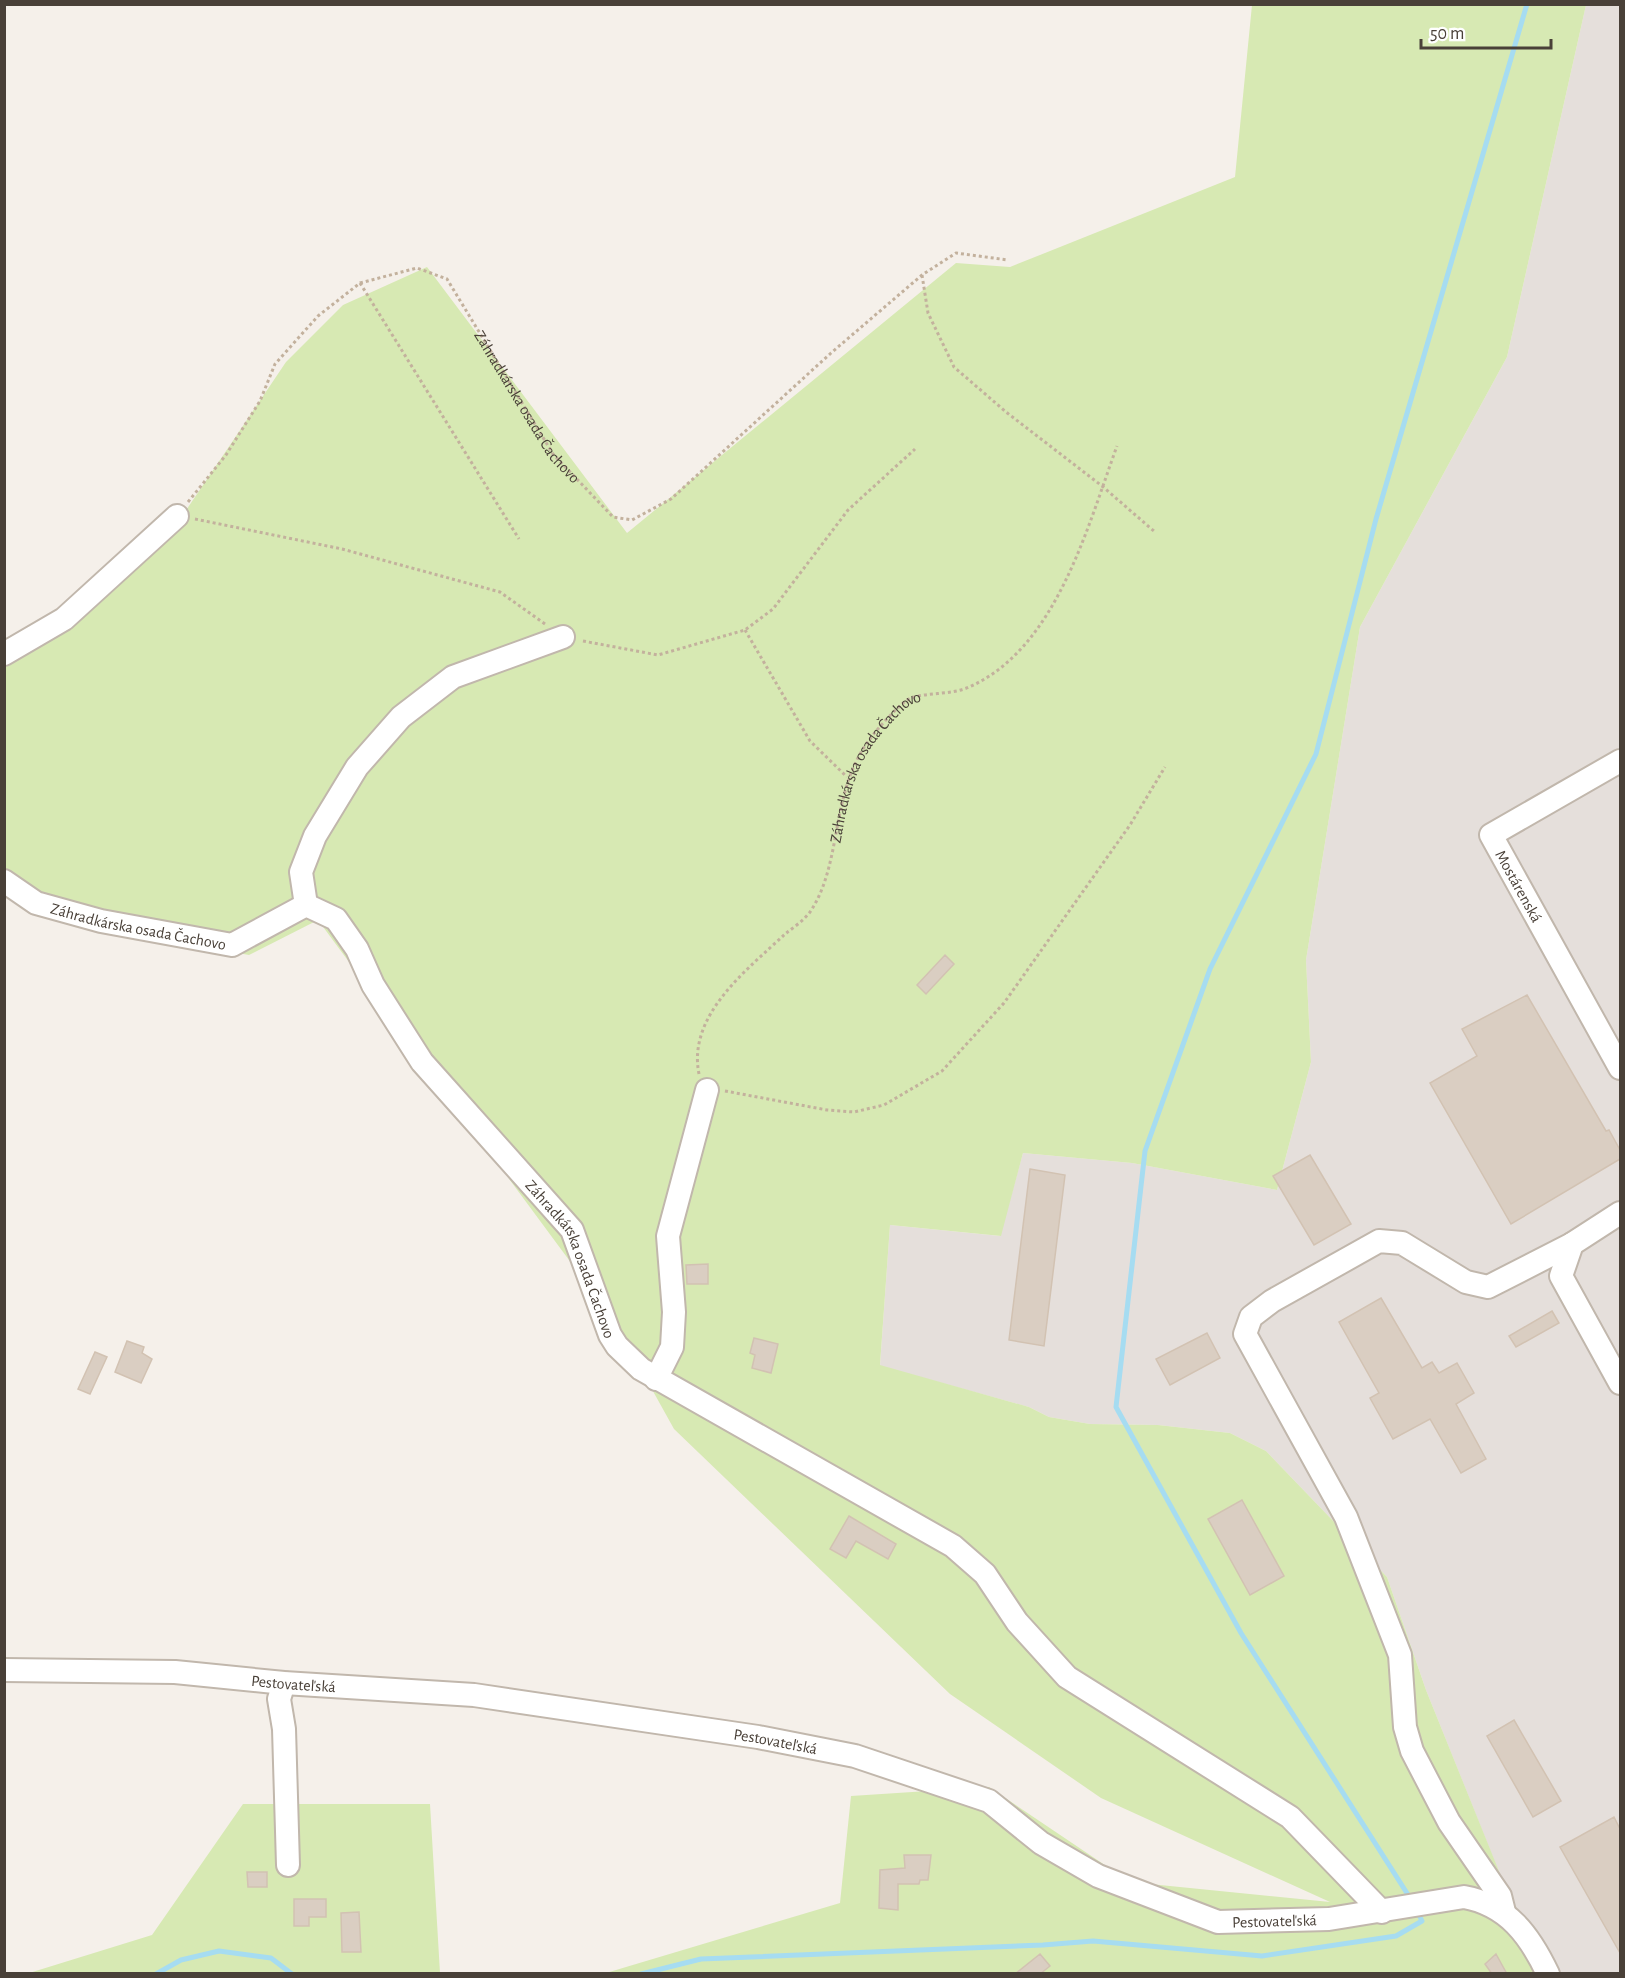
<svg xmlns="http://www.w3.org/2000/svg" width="1625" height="1978" viewBox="0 0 1625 1978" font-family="'Alegreya Sans',sans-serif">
<rect width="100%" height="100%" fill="#f5f0ea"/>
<!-- industrial -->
<path fill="#e5dfdb" d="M1586,5h34v1968h-62l-49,-76 -83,-207 -39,-113 -121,-126 -36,-18 -72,-8 -68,-1 -41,-7 -20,-10 -149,-41 10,-141 110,11 23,-83 109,10 145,27 34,-128 -5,-102 54,-333 147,-270z"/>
<!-- green -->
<path fill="#d7e9b3" d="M1252,5h334l-79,352 -147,270 -54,333 5,102 -34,128 -145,-27 -109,-10 -22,83 -111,-11 -10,140 149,42 20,10 41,7 68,1 72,8 36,18 121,126 39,113 83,206 49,77h-952l234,-70 11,-107 138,-9 141,95 200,20 -229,-104 -151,-104 -276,-265 -60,-108 -296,-401 -69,35 -180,-32 -64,-51v-206l64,-41 99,-88 118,-175 57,-57 84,-38 200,266 329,-270 54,4 225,-90z
M243,1804h187l10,169 -414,1 126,-39z"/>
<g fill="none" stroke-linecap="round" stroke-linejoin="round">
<!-- stream -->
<path stroke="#a6dcf1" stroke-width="5" d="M1412,1901l-171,-268 -125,-226 29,-256 65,-182 106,-215 60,-235 151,-515
M156,1974l25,-14 38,-9 52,7 21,16
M641,1974l60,-15 342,-14 50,-4 169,15 134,-20 26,-15 -6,-12"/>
</g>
<!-- building -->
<path fill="#dacec2" stroke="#d2c2b2" stroke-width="1.5" d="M945,955l9,9 -28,30 -9,-9z
M1527,995l79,136 3,-1 11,20v9l-109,65 -81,-141 47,-27 -15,-27z
M1310,1155l41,69 -37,21 -41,-69z
M1030,1169l35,6 -21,171 -35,-6z
M708,1264v20h-21l-1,-19z
M1381,1298l41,70 10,-6 7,11 18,-10 17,30 -18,11 30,55 -25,14 -31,-54 -37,20 -23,-41 9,-5 -40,-71z
M1552,1311l7,12 -43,24 -7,-11z
M1207,1333l13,25 -50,27 -14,-26z
M754,1338l24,6 -7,29 -19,-5 3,-13 -5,-2z
M127,1341l17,6 -2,6 10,6 -11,24 -26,-11z
M95,1352l12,5 -17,37 -12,-5z
M1242,1500l42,76 -34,19 -42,-76z
M849,1516l47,28 -8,15 -32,-18 -10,17 -16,-9z
M1514,1720l47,81 -28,16 -46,-81z
M1614,1817l6,12v124l-60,-106z
M904,1855h27l-3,25h-8l-1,4h-21v26l-19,-2 1,-38 25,-2z
M247,1872h20v15h-19z
M294,1899h32v18h-17v9h-15z
M359,1912l2,40h-19l-1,-39z
M1040,1954l10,12 -10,8h-25z
M1496,1954l11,20h-15l-7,-10z"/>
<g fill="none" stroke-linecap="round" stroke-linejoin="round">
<defs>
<g id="minor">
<path d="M4,654l60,-35 113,-103"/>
<path id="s3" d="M1620,761l-129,74 129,233"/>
<path id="s4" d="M4,881l32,22 65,18 131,24 74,-40 30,14 21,30 16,36 49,77 150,168 38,105 7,11 24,23 312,177 32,28 32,48 50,55 223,140 92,95"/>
<path d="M306,905l-5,-33 14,-36 42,-69 44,-50 52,-40 110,-40"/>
<path d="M1620,1213l-48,31 -11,32 59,107"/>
<path d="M656,1379l16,-32 2,-35 -6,-76 39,-146"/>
<path id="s5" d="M4,1670l171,2 109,11 190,12 284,42 97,19 134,45 52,42 57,33 120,46 111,-3 135,-22c44,8 66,39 84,77"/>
<path d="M284,1683l-5,16 5,30 4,136"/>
<path d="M1504,1912l-4,-16 -51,-74 -37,-71 -7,-24 -5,-72 -54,-138 -101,-183 6,-17 21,-16 107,-60 23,2 64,39 22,5 84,-43"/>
</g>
</defs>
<!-- minor casing -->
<use href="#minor" stroke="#c1b7ac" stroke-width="26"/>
<!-- path -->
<g stroke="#c3b19d" stroke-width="3" stroke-dasharray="3 3" stroke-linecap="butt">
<path d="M922,275l6,38 26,54 52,45 96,74 53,46"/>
<path d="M360,283l159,256"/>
<path id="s1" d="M188,502l38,-47 34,-54 15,-37 43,-48 42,-33 57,-15 30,11 106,175 60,63 19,3 39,-21 160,-146 91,-78 34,-22 52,7"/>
<path d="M195,519l147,30 158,43 45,32"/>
<path d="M745,630l65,111 37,36"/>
<path d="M583,641l75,14 87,-25 28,-21 75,-99 67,-61"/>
<path id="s2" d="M699,1074c-12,-59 48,-104 86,-140 9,-7 21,-15 27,-25 31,-50 18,-118 58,-170 6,-9 33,-39 41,-41 18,-6 41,-3 58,-11 87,-38 118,-159 148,-241"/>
<path d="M725,1091l102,19 27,2 30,-7 58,-34 62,-68 126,-178 35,-58"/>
</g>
<!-- minor -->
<use href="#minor" stroke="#fff" stroke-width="22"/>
</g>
<g text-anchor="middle" stroke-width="4.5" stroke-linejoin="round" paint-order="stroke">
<!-- street labels -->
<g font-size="16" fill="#494038" stroke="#fff">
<text dy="6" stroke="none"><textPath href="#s1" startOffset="524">Záhradkárska osada Čachovo</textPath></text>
<text dy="6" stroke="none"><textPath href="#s2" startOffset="369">Záhradkárska osada Čachovo</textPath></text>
<text dy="6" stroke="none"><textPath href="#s3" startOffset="207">Mostárenská</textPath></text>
<text dy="6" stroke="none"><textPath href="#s4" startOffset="144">Záhradkárska osada Čachovo</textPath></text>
<text dy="6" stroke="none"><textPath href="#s4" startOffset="774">Záhradkárska osada Čachovo</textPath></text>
<text dy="6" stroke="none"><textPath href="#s5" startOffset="290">Pestovateľská</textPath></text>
<text dy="6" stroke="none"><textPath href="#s5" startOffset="776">Pestovateľská</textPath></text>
<text dy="6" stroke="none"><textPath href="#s5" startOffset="1316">Pestovateľská</textPath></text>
</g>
</g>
<!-- border -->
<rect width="1625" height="1978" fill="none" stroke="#494038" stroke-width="12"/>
<!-- scale -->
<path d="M1421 39v9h130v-9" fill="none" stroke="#494038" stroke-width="3"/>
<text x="1430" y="39" font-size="18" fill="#494038" stroke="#ffffff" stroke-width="4.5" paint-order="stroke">50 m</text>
</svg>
